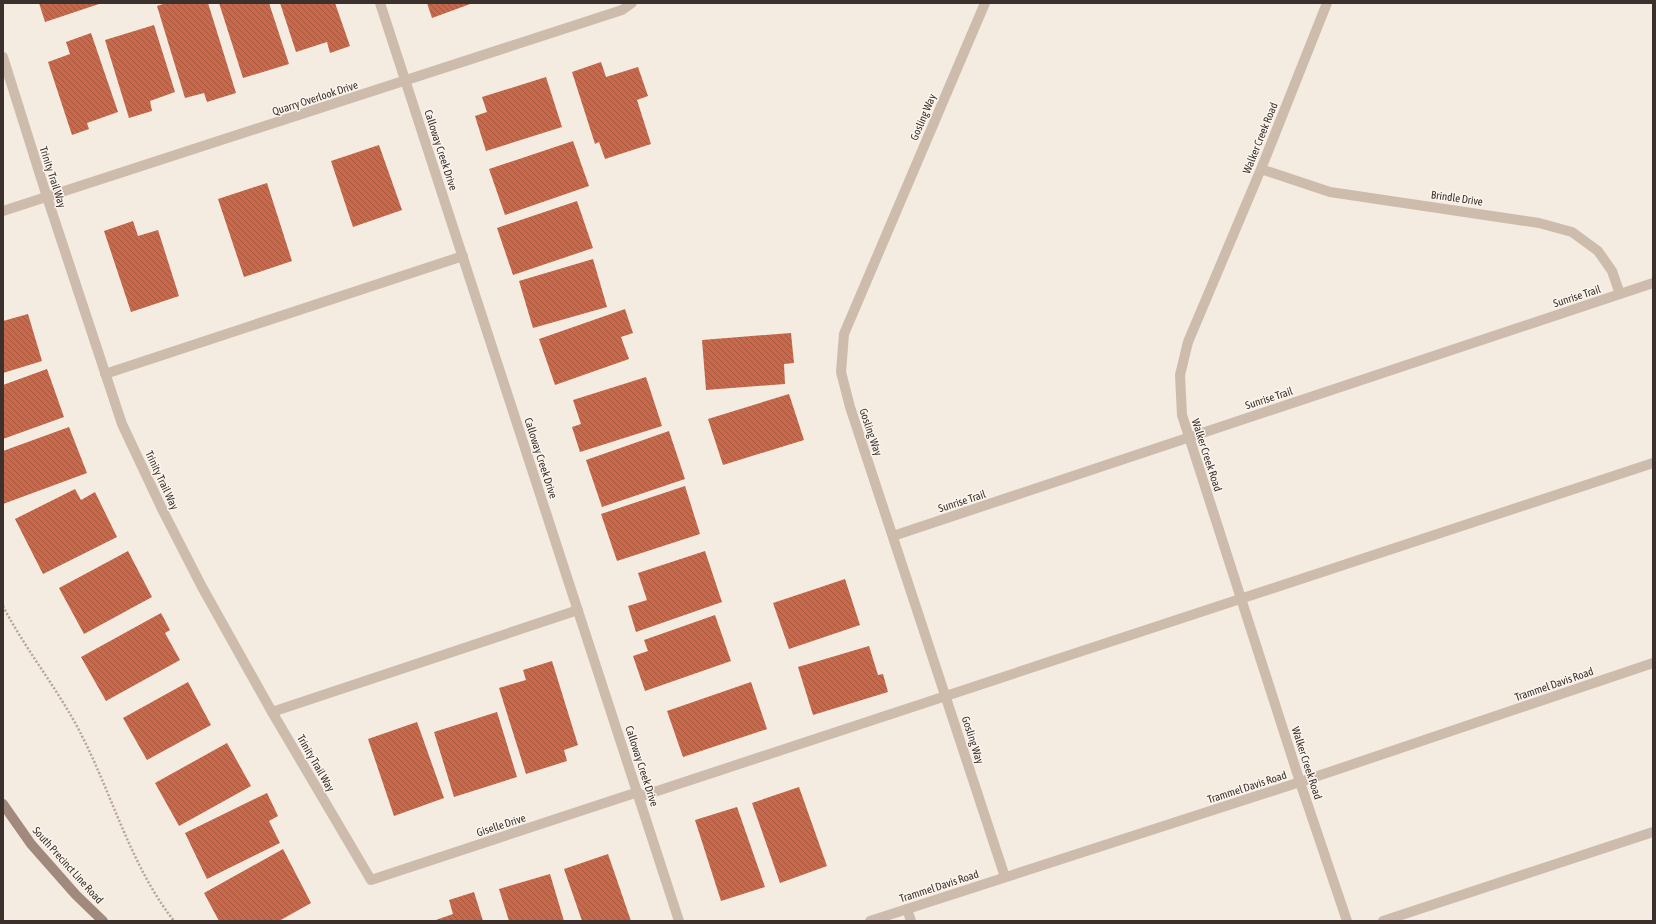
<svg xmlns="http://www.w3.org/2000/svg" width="1656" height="924" viewBox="0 0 1656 924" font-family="'Asap Condensed',sans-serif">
<defs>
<pattern id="building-back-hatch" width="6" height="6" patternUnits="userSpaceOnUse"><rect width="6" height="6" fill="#c8694b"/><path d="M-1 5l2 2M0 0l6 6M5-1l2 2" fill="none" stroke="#a4573f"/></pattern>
</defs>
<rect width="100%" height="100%" fill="#f4ebe1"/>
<!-- building -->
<path fill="url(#building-back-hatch)" d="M39,3h63l-57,19z
M166,3h42l28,90 -29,9 -3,-9 -19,5 -28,-92z
M219,3h50l20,61 -46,14z
M280,3h55l15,43 -20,7 -3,-11 -31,10z
M427,3h46l-41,15z
M154,25l21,67 -25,9 2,10 -23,7 -24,-78z
M91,33l27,79 -31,11 2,6 -17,6 -24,-73 22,-8 -4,-12z
M601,62l5,15 32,-10 10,29 -11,4 14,44 -46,15 -6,-17 -4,2 -23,-72z
M546,77l16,50 -76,24 -11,-35 12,-4 -5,-15z
M573,141l16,45 -84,29 -16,-46z
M379,145l23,65 -49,17 -22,-66z
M267,183l25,78 -48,16 -26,-78z
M577,201l16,47 -80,27 -16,-47z
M133,221l5,15 20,-6 21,66 -48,16 -27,-81z
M593,259l14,48 -74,21 -14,-47z
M625,309l8,24 -12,4 8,22 -74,26 -16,-46z
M28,314l14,47 -39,12v-52z
M791,333l3,30 -10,1 1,20 -79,6 -4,-50z
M47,369l17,48 -61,22v-54z
M646,377l16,49 -82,26 -8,-25 9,-3 -8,-24z
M789,394l15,46 -81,25 -15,-46z
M69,427l18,46 -84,31v-53z
M669,431l16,48 -83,28 -16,-47z
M685,486l15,48 -83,27 -16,-47z
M75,489l6,11 14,-8 22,45 -74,37 -28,-55z
M128,551l24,46 -68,37 -25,-46z
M705,551l17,51 -86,30 -8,-26 19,-6 -9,-27z
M845,579l15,46 -71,24 -16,-46z
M161,613l9,17 -5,3 15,27 -74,41 -25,-44z
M715,615l16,46 -86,30 -12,-35 15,-5 -4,-11z
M869,646l9,29 5,-1 5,18 -75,23 -15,-48z
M552,661l26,84 -14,5 3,11 -41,13 -27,-86 27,-8 -3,-10z
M188,682l23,43 -64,35 -24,-42z
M751,682l16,47 -84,28 -16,-46z
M497,712l20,65 -63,20 -20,-65z
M417,722l27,76 -50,18 -26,-77z
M227,743l24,43 -72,40 -24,-43z
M799,787l28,79 -47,17 -28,-80z
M267,793l11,23 -9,5 11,22 -73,36 -22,-46z
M737,807l28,80 -44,14 -26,-81z
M283,849l28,54 -32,18h-60l-15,-28z
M608,854l23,67h-49l-18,-52z
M550,874l14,47h-55l-10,-32z
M474,892l9,29h-50l20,-7 -4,-14z"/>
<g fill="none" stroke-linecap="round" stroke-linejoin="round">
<!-- path -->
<path stroke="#b9a596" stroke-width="2.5" stroke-dasharray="2 2" stroke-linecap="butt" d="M3,606c23,45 56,84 79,130 31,61 49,130 92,185"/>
<!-- lane -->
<path stroke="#cdbbac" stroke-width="10" d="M105,374l358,-118
M272,712l306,-102
M639,797l1014,-334
M907,909l4,12
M1383,921l270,-89"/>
<!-- street -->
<path stroke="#cdbbac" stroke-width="10" d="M380,3l299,918
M985,3l-141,331 -3,38 9,35 155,470
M1327,3l-66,166 -73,173 -8,33 2,40 118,367 47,139
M3,57l44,140 75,227 41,87 39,76 70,125 99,168 267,-88
M1261,169l69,23 209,31 33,9 26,19 14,20 8,23
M3,211l619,-201 10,-7
M893,536l760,-253
M870,921l430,-139 353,-119"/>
<!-- secondary -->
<path stroke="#a18a7d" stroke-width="10" d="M3,804l28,40 45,51 27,26"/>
</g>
<g text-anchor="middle" stroke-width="3" stroke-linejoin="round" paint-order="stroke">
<!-- street labels -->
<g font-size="11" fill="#3b302b" stroke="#fbf5ee">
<text transform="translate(315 98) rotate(-18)" y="4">Quarry Overlook Drive</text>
<text transform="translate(923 117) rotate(-67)" y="4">Gosling Way</text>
<text transform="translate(1260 138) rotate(-68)" y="4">Walker Creek Road</text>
<text transform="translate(441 150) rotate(72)" y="4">Calloway Creek Drive</text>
<text transform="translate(53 177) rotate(72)" y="4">Trinity Trail Way</text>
<text transform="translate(1457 198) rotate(8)" y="4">Brindle Drive</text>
<text transform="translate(1577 296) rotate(-18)" y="4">Sunrise Trail</text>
<text transform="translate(1269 398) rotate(-18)" y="4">Sunrise Trail</text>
<text transform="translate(871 432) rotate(71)" y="4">Gosling Way</text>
<text transform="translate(1207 455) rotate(72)" y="4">Walker Creek Road</text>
<text transform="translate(541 458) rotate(72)" y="4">Calloway Creek Drive</text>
<text transform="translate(162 480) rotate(65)" y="4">Trinity Trail Way</text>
<text transform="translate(962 501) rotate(-18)" y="4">Sunrise Trail</text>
<text transform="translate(1554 684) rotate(-19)" y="4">Trammel Davis Road</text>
<text transform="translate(973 740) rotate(72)" y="4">Gosling Way</text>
<text transform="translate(316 763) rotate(60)" y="4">Trinity Trail Way</text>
<text transform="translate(1307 763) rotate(72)" y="4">Walker Creek Road</text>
<text transform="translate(642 766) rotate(72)" y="4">Calloway Creek Drive</text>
<text transform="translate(1247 787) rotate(-18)" y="4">Trammel Davis Road</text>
<text transform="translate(501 825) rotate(-18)" y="4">Giselle Drive</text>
<text transform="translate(68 865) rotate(48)" y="4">South Precinct Line Road</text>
<text transform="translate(939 886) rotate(-18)" y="4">Trammel Davis Road</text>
</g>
</g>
<!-- border -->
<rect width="1656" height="924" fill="none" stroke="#3b302b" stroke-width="8"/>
</svg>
